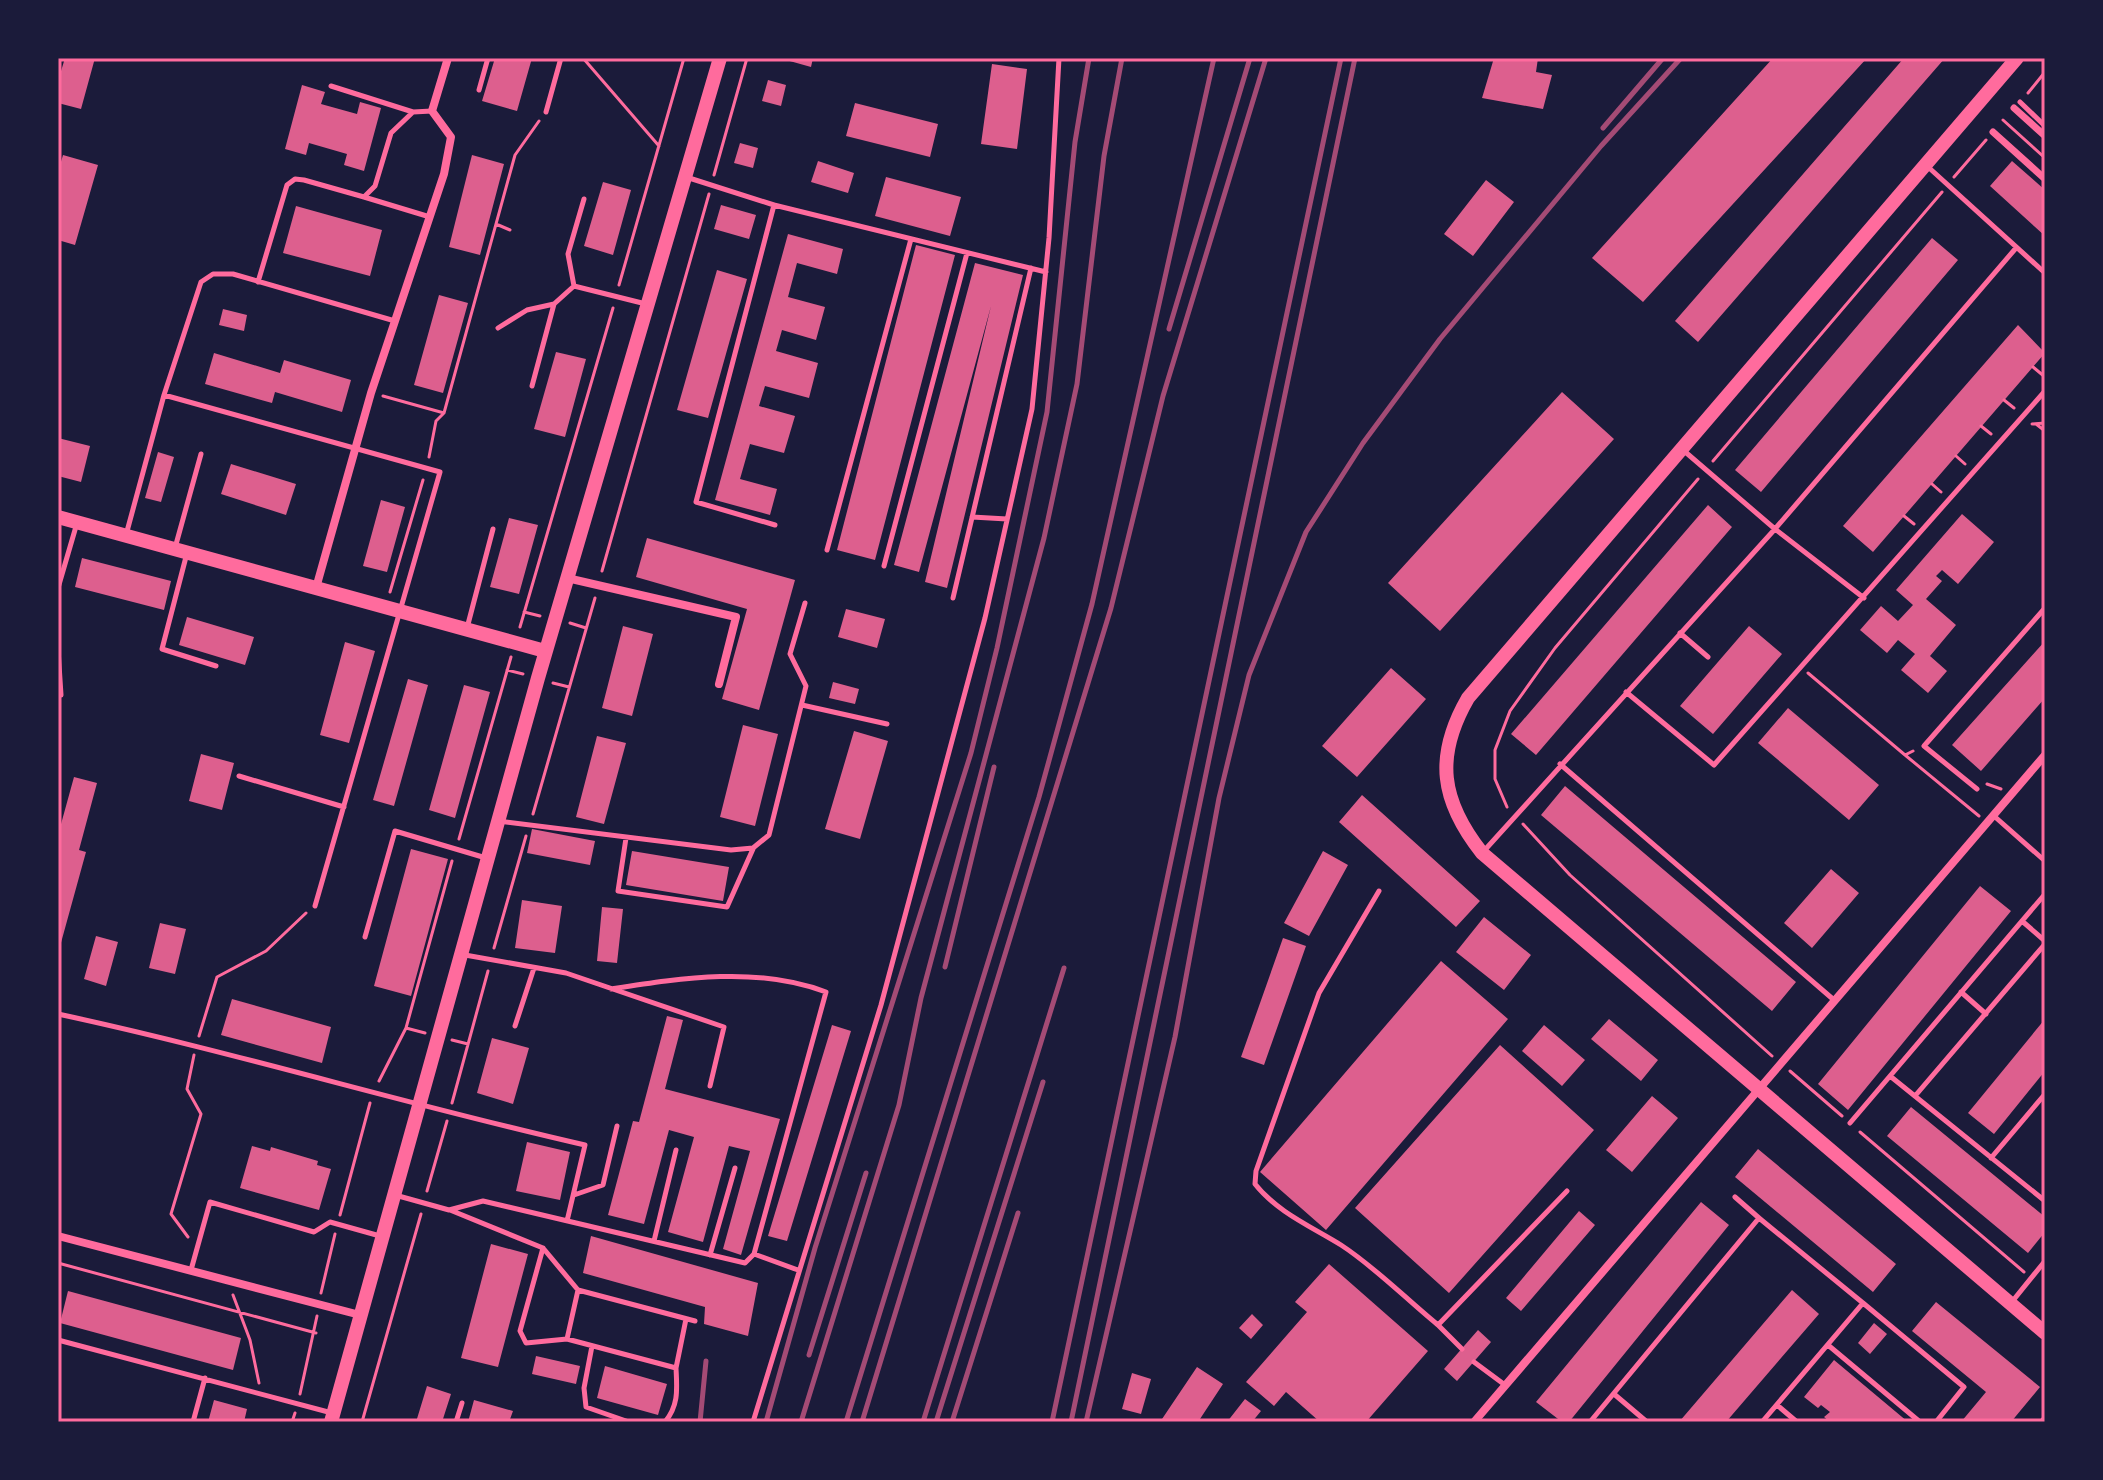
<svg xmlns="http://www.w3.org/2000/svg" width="2103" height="1480" viewBox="0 0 2103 1480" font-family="Manrope,sans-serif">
<rect width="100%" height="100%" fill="#1b1b3a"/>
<!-- building -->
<path fill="#dd5f8e" d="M65,58h30l-14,51 -23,-6v-22z
M495,58h37l-15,53 -35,-10z
M779,58h34l-2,9z
M1494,58h44l-2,14 16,3 -9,34 -61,-11z
M1773,58h94l-224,244 -51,-44z
M1904,58h41l-247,284 -23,-21z
M992,64l35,5 -10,80 -36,-5z
M768,80l18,5 -5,21 -19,-5z
M302,85l23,7 -4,12 36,10 3,-12 21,6 -17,63 -20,-6 3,-11 -38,-11 -3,12 -21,-6z
M855,103l83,21 -8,33 -84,-21z
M740,143l18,5 -5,20 -19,-5z
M63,155l35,10 -23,80 -17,-5v-68z
M472,155l32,9 -24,91 -31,-8z
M818,161l36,12 -6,20 -37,-11z
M2012,161l33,29v46l-55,-50z
M886,177l75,20 -11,39 -75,-20z
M1486,180l28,22 -41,54 -29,-22z
M603,182l28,8 -18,65 -29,-9z
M721,205l35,10 -7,24 -35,-10z
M296,206l86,24 -12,46 -87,-23z
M788,234l55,15 -6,25 -40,-11 -9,34 37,10 -9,33 -34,-10 -6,21 42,12 -9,35 -44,-12 -6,20 36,10 -11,37 -34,-9 -10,35 37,10 -7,26 -55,-15z
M1932,238l26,22 -197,232 -26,-22z
M916,245l39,10 -80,305 -38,-10z
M975,263l48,12 -76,313 -22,-6 66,-276 -72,266 -25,-7z
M717,270l30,9 -39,139 -31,-8z
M439,295l29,8 -25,90 -29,-8z
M223,309l24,6 -3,16 -25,-6z
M2018,325l27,28 -172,199 -30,-26z
M556,352l30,7 -21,78 -31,-8z
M214,353l66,20 4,-13 67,20 -9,32 -67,-20 -3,11 -67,-19z
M1562,392l52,47 -174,192 -52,-48z
M58,438l32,8 -9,36 -23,-6z
M158,452l16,5 -13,45 -16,-4z
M231,464l65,20 -10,31 -65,-21z
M381,500l24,7 -18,65 -24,-6z
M1708,505l24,22 -196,228 -25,-21z
M1962,514l32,28 -36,42 -16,-14 -6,6 6,5 -16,18 30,26 -26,31 17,15 -19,22 -27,-23 14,-16 -17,-14 -11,13 -27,-23 21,-24 17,15 15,-16 -17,-15z
M509,518l29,7 -19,69 -29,-7z
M647,538l148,42 -36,130 -37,-11 25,-90 -111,-32z
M82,558l89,23 -7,29 -89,-23z
M846,609l39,10 -8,29 -39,-11z
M187,617l67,20 -9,28 -66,-20z
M623,626l30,8 -21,82 -30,-8z
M1749,626l33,28 -69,80 -33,-28z
M2045,641v57l-64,73 -29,-26z
M345,642l30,9 -26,92 -29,-8z
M1391,668l35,31 -69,78 -35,-31z
M408,679l20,6 -34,121 -21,-6z
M833,682l26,7 -4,15 -26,-6z
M464,685l26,7 -35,126 -26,-8z
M1788,708l91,77 -30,35 -91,-77z
M743,725l35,9 -23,92 -35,-9z
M854,731l34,10 -28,98 -35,-10z
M597,736l29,7 -22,81 -28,-7z
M201,754l33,9 -12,47 -33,-9z
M74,777l23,6 -18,67 7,2 -27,98 -1,-115z
M1565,786l231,196 -24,29 -231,-196z
M1362,795l118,106 -24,26 -117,-105z
M532,829l63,12 -5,24 -63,-12z
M411,849l37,10 -37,137 -37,-10z
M632,851l97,16 -6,34 -97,-16z
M1323,851l25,14 -39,71 -25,-13z
M1831,869l28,24 -47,55 -28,-25z
M1980,886l31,25 -163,199 -30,-26z
M522,900l40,6 -7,47 -40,-5z
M602,907l21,2 -6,54 -20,-2z
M1484,917l47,38 -27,35 -48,-38z
M160,923l26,6 -11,45 -26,-6z
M96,936l22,6 -12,44 -22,-7z
M1283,938l23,8 -42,119 -23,-8z
M1441,961l67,58 -182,211 -66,-58z
M232,999l99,28 -9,36 -101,-28z
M667,1016l16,4 -18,69 115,30 -39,136 -18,-6 27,-98 -21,-5 -26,96 -35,-10 26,-95 -25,-7 -25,94 -36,-9 25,-94 6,1z
M1609,1019l49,41 -17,21 -50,-42z
M2045,1019v52l-51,63 -26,-21z
M832,1025l19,6 -64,210 -19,-5z
M1544,1025l41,35 -23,26 -40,-35z
M492,1038l37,10 -16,56 -36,-11z
M1500,1045l94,85 -145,163 -94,-85z
M1652,1096l26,22 -46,54 -26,-22z
M1911,1107l134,110v15l-17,21 -141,-117z
M527,1142l43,10 -10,48 -44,-9z
M252,1146l18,5 1,-4 47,14 -1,4 14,4 -12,41 -79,-22z
M1758,1149l138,115 -23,28 -138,-115z
M1701,1202l28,23 -160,197h-7l-26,-20z
M1579,1211l16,14 -74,86 -15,-13z
M591,1236l167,47 -10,53 -44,-12 1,-17 -122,-34z
M491,1244l37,10 -30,113 -37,-9z
M1329,1264l99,87 -62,71h-46l-34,-30 -12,14 -28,-24 61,-70 -12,-10z
M1792,1290l27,24 -93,108h-47z
M68,1291l173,47 -8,32 -173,-47z
M1936,1302l104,85 -29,35h-50l25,-30 -74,-61z
M1252,1314l11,11 -12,14 -12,-11z
M1874,1323l13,11 -17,20 -12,-11z
M1478,1330l13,12 -34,39 -13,-12z
M536,1356l44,10 -4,18 -44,-10z
M1834,1360l74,62h-78l-6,-5 6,-5 -9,-7 -3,3 -14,-11z
M605,1366l62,18 -9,31 -61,-17z
M1197,1367l26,17 -25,38h-38z
M1132,1373l19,6 -10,35 -19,-5z
M427,1386l24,8 -9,28h-26z
M1245,1399l16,12 -9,11h-25z
M214,1400l33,9 -3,13h-36z
M474,1400l39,11 -4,11h-41z"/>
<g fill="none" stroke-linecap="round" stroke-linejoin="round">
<!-- path -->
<path stroke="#ff6b9d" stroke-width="3" d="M583,58l76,88
M2028,93l17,-21
M2003,120l42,38
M714,175l33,-117
M1954,177l32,-37
M496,224l14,6
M619,285l65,-227
M2033,367l12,10
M383,396l61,17 71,-258 24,-34
M2004,400l10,8
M2032,424l13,-1
M2036,424l9,7
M1981,426l10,8
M1956,456l9,8
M429,457l7,-36 8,-8
M1713,461l229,-269
M1932,484l9,8
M1904,516l10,8
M602,571l107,-377
M390,592l33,-112
M524,612l16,4
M570,623l16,5
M520,627l93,-319
M507,670l16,4
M1808,673l97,82 8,-4
M553,683l16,4
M1905,755l74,61
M1987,784l14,5
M1507,807l-12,-28v-29l15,-39 45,-63 143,-169
M533,814l62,-216
M1523,824l47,51 202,181
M459,839l52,-182
M494,948l32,-112
M406,1028l19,5
M199,1036l18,-59 49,-26 40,-38
M452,1040l16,4
M1790,1071l52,45
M379,1081l27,-53 46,-167
M452,1103l36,-132
M1860,1132l164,140
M427,1191l20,-70
M340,1215l30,-112
M188,1237l-17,-23 30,-100 -14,-25 7,-34
M58,1263l258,70
M321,1293l14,-59
M233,1295l17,45 9,43
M300,1394l17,-78
M292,1422l3,-9
M362,1422l59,-208
M2040,1422l5,-6"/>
<!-- service -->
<path stroke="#ff6b9d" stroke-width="5" d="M331,86l82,26
M479,90l9,-32
M2020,102l25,24
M546,112l15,-54
M1927,166l118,107
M686,177l88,28 -78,297 79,23
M364,197l66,20
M774,205l272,67
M258,282l29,-97 8,-6 9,1 60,17 11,-11 16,-53 22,-21 19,-1
M574,286l-6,-32 16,-55
M498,328l29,-18 27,-6 20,-18 72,18
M532,386l22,-82
M164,395l37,-113 12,-8h20l162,47
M1683,450l92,79 89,69
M972,517l35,2
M126,535l38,-140 276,77 -125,434
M175,548l26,-94
M827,550l84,-311
M187,553l-25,96 54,17
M884,566l83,-313
M58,588l19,-65
M953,598l78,-330
M467,628l26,-99
M1680,633l28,24
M58,649l3,46
M1626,692l88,73 331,-374
M802,705l85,19
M1560,764l274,236
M239,776l105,31
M1977,789l-53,-43 121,-138
M1994,816l51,45
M498,821l233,29 22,-2 16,-13 37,-149 -16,-32 15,-51
M626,838l-8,53 109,16 26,-58
M1483,852l292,-323 241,-281
M1379,891l-60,102 -63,178 -1,13c22,28 57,43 86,61 34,22 65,54 97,80
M2022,921l23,20
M365,937l30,-106 91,27
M465,955l101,18 158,54 -14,59
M1961,992l25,22
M58,1014c177,38 350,91 527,131l-18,76
M515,1026l19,-58
M1890,1076l155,125
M1915,1096l130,-152
M1850,1123l195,-229
M1991,1158l54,-64
M395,1195l54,15 34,-9 262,62 9,-9 72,-262c-68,-26 -144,-14 -215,-3
M574,1195l29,-10 14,-59
M1735,1197l24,21
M450,1210l93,38 35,42 117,31
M654,1241l22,-91
M543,1248l-23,83 6,12 41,-4 11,-49
M754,1254l44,16
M710,1255l25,-87
M191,1270l19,-68 104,30 16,-10 50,14
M1863,1303l101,84 -28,35
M2011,1303l34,-42
M567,1339l109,29 10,-49
M58,1340l274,73
M1828,1345l92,77
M592,1346l-8,42 2,19 43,15
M1462,1349l-24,-24 129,-134
M1474,1362l31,23
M1614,1394l33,28
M1777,1405l20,17
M193,1422l12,-44
M456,1422l6,-19
M665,1422c14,-17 12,-33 11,-54
M753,1422l128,-417 104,-387 47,-209 17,-171 10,-180
M1590,1422l169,-204 104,85 -101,119"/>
<!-- pedestrian -->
<path stroke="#ff6b9d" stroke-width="7" d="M2014,108l31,28
M1993,132l52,47"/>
<!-- minor -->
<path stroke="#ff6b9d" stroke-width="8" d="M567,578l169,39 -17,67
M316,588l55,-195 73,-219 7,-37 -19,-26 16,-53
M58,1236l302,79
M1474,1422l571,-667"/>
<!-- tertiary -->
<path stroke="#ff6b9d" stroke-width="14" d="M2017,58l-549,640c-34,59 -27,103 14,155l563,480
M58,517l487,134"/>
<!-- secondary -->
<path stroke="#ff6b9d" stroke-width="14" d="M331,1422l207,-744 182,-620"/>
<!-- rail -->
<path stroke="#a44b75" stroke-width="5" d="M1603,128l60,-70
M1169,329l81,-271
M945,967l49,-200
M809,1355l57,-182
M700,1422l6,-61
M766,1422l49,-174 156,-495 26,-105 50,-236 28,-270 14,-84
M801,1422l98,-317 22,-107 123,-460 33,-154 27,-228 18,-98
M846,1422l193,-625 53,-193 122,-546
M862,1422l249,-814 52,-212 103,-338
M923,1422l141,-454
M936,1422l107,-340
M952,1422l66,-209
M1052,1422l289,-1364
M1071,1422l284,-1364
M1086,1422l89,-385 44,-239 30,-123 57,-143 57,-89 77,-104 161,-193 80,-88"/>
</g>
<!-- border -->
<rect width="2103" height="1480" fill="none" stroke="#1b1b3a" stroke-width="120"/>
<rect x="60" y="60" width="1983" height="1360" fill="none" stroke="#ff6b9d" stroke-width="3"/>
</svg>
